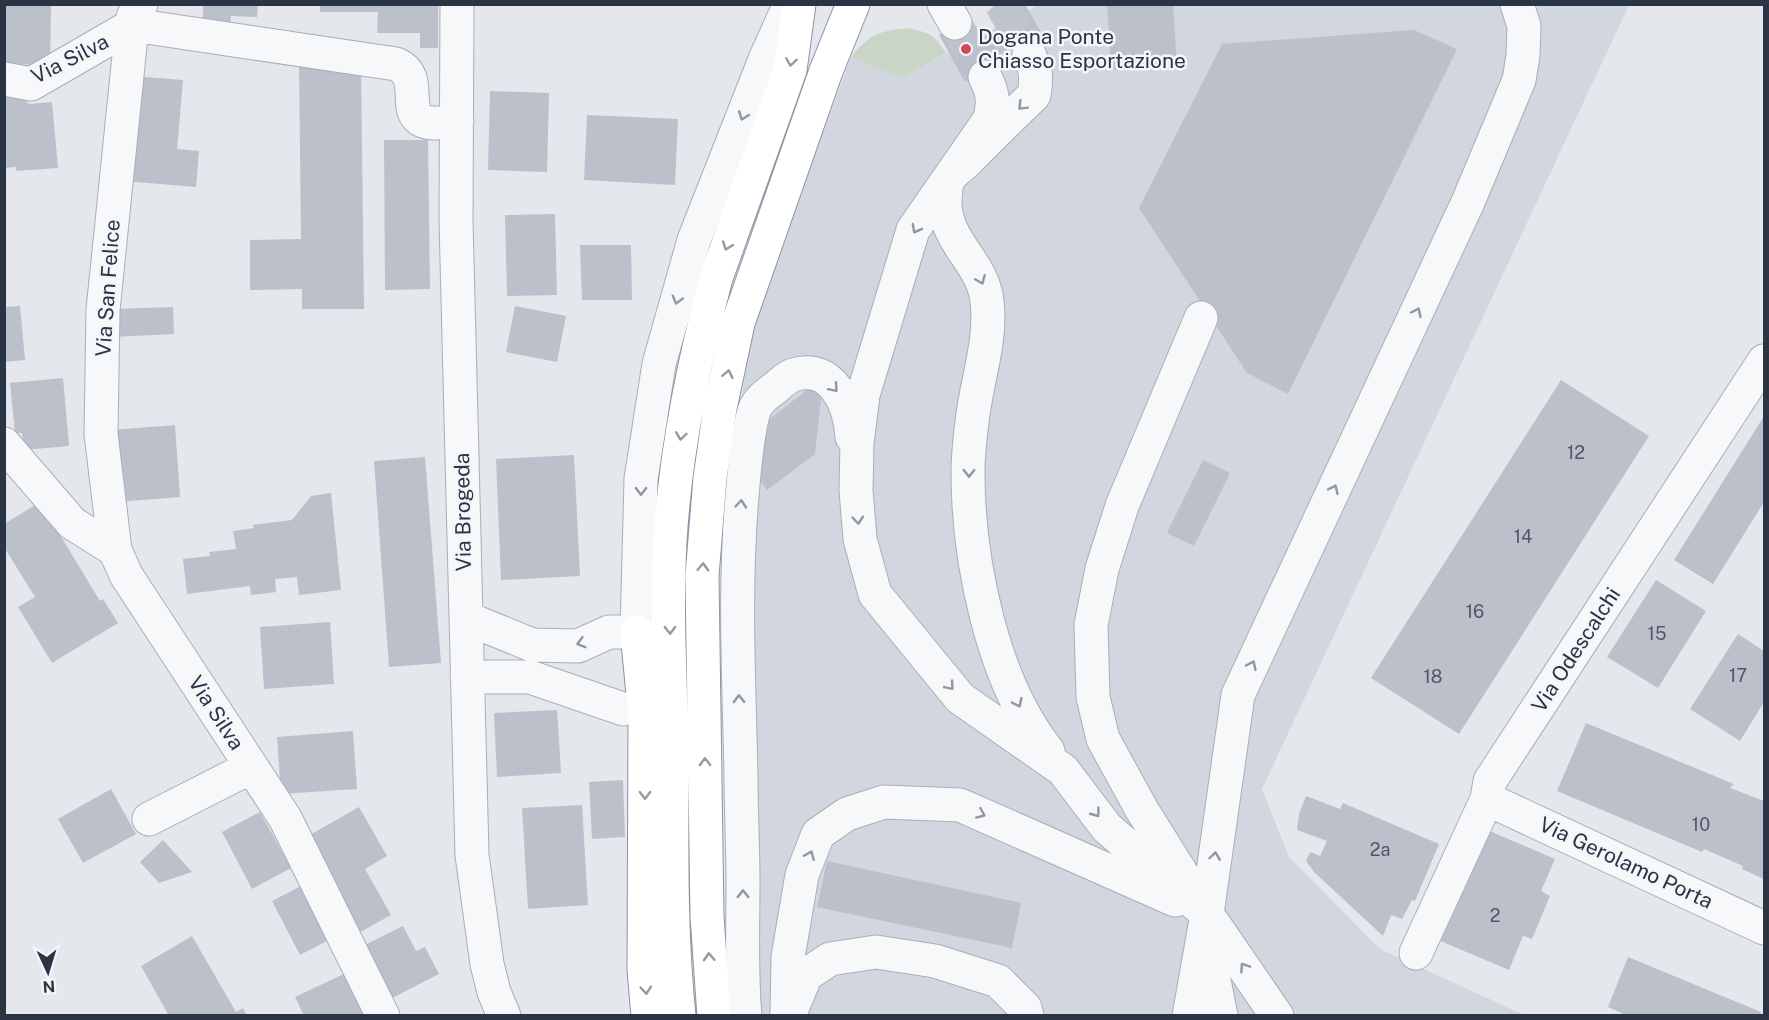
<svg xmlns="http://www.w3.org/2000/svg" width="1769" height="1020" viewBox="0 0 1769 1020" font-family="'Public Sans',sans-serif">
<rect width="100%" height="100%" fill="#e4e7ec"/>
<!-- built -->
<path fill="#d2d6de" d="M1035,5h594l-367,784 27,68 91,92 144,66 -787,1 -12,-505 28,-191 98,-263 50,20 134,-70z"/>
<!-- green -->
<path fill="#c9d6c5" d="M909,28c20,5 26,7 37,25l-45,25 -50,-21c17,-22 30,-27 58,-29z"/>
<!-- building -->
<path fill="#bbc0ca" d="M203,4h55l-1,13 -26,-1 -1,8 -27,-2z
M320,4h118v44h-18v-15h-43l1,-21h-58z
M998,4h27l20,36 -28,16 -5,-9 -21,13 3,6 -29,16 -26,-47 29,-16 11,20 21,-12 -10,-18z
M1107,4h66l4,62 -66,4z
M4,5l47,1 -1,59 -46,-1z
M1414,30l43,19 -169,345 -41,-21 -108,-165 83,-164z
M361,62l3,247h-62v-20l-52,1v-50l51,-1 -2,-176z
M132,76l51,4 -6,69 22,2 -3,36 -73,-6z
M490,91l59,2 -2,79 -59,-2z
M17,93l12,11 23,-2 6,66 -42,3v-4l-12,1v-74z
M587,115l91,4 -3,66 -91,-5z
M384,140h44l2,149 -45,1z
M555,214l2,81 -50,1 -2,-81z
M580,245h51l1,55h-50z
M20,306l5,54 -21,2v-55z
M515,306l51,10 -9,46 -51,-10z
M173,307l1,27 -61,3 -1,-28z
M63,378l6,68 -45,4 -2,-17h-7l-5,-50z
M1561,380l88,56 -190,298 -88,-56z
M812,386l9,13 -6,55 -48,36 -8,-11 7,-57z
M1764,416v86l-51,82 -39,-24z
M175,425l5,72 -63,5 -5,-72z
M574,455l6,121 -79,4 -5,-121z
M425,457l16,206 -52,4 -15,-206z
M1203,460l27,13 -36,73 -27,-13z
M331,493l10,97 -42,5 -2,-18 -22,2 1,13 -25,3 -1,-9 -63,8 -4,-35 27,-3 -1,-4 27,-3 -3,-18 21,-3 -1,-3 39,-5 19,-24z
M40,502l60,99 3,-2 15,24 -66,40 -34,-56 17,-10 -31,-50v-23z
M1656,580l50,31 -48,77 -51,-31z
M330,622l4,62 -70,5 -4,-62z
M1738,634l26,17v51l-24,39 -50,-32z
M557,710l4,63 -64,4 -3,-64z
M1586,723l148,61 -4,4 34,13v78l-22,-10 1,-3 -39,-17 -2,3 -145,-61z
M353,731l4,58 -76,5 -4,-57z
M623,780l2,57 -33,2 -3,-57z
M111,789l25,45 -53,29 -25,-44z
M1306,796l34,13 3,-6 96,41 -24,57 -3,-1 -10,19 -11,-4 -8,21 -69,-64 -8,-11 4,-9 10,4 7,-15 -30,-11 2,-16z
M582,805l6,100 -60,4 -6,-101z
M359,807l28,49 -22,13 26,46 -36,20 -54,-95z
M260,812l31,56 -39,21 -30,-57z
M1485,829l70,30 -14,32 9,5 -18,43 -9,-3 -14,34 -71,-30z
M163,840l29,32 -33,11 -19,-21z
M827,861l194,42 -9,45 -195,-41z
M303,885l28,54 -31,16 -28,-54z
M403,926l13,25 9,-4 14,27 -49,25 -27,-53z
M192,936l44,76 7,-4 4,8h-78l-28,-50z
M1628,957l133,55 -1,4h-132l-20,-9z
M348,972l22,44h-66l-9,-19z"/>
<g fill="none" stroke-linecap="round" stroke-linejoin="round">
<!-- minor-tunnel -->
<path stroke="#bfc3cb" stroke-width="33" stroke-dasharray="33 16" stroke-linecap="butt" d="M1001,4l28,50
M955,23l30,54"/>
<defs>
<path id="minor" d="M457,4l-1,216 16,635 15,109 7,28 10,24
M944,4l11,19
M133,25l263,39c29,12 5,48 27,57 9,4 24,1 34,0
M1029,54c7,15 8,24 5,41 -23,22 -45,44 -68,67 -5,5 -16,12 -18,19 -3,5 -2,13 -3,18 -2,42 38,63 42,102 5,41 -11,81 -15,121 -2,16 -4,33 -4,50 0,88 24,209 80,279
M985,77c8,15 9,25 5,42l-77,111 -50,165 -6,48 -1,47 4,49 15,55 85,104 103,72 44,58 100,86 2,41 12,61
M4,79l27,5 102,-59
M1201,318l-79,188 -20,63 -11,56 2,72 10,42 39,71 65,104 70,102
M4,444l68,79 43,27 11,25 159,243 98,198
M115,550l-14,-116 2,-124 30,-293 8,-13
M466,618l66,27 46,1 31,-14h28l4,-153 18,-115 35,-124 72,-183 24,-53
M467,677h63l93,32
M1487,799l277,129
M149,819l102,-52
M1416,953l71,-154 3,-18 274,-420
M791,1011l15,-36 24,-16 46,-7 59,9 63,20 27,27 2,8
M745,1016c-4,-44 -2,-88 -2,-132 0,-37 -2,-73 -2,-110 -2,-92 -7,-185 1,-277 2,-25 5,-63 12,-86 3,-10 13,-17 21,-23 5,-4 12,-11 18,-13 40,-13 57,31 59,62
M787,1016l1,-59 14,-82 16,-41 29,-20 37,-12 76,3 215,95
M1189,1016l18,-102 31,-219 230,-493 51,-122 4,-24 1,-30 -7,-22"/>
<path id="highway" d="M637,632l8,83 -1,255 4,46
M679,1016c-9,-86 -7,-173 -7,-260 -1,-71 -6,-143 -2,-214 5,-89 23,-177 46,-264l74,-208 9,-66
M714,1016l-7,-100 -5,-340 8,-98 10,-70 18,-85 88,-252 27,-67"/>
</defs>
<!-- minor casing -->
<use href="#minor" stroke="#a9aeb7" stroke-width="35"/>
<!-- highway casing -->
<use href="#highway" stroke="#8b94a3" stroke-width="35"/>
<!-- minor -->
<use href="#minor" stroke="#f7f8fa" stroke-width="33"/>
<!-- highway -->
<use href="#highway" stroke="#fff" stroke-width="33"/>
</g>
<!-- one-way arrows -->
<defs><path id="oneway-chevron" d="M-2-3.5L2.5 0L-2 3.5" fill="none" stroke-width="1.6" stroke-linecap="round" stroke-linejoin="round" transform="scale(1.5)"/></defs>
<g stroke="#959aa2">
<use href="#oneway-chevron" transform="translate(791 62) rotate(99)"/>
<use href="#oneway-chevron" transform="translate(727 246) rotate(110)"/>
<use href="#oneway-chevron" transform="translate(728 374) rotate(-78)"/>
<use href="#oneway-chevron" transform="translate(681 436) rotate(98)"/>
<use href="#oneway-chevron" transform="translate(703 567) rotate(-88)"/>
<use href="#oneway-chevron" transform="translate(670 630) rotate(89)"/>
<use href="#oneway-chevron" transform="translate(705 762) rotate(-91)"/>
<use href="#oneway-chevron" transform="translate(645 795) rotate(90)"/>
<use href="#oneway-chevron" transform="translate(709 957) rotate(-93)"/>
<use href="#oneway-chevron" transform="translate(646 990) rotate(85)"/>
</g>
<g stroke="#9196a0">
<use href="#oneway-chevron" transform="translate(1022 106) rotate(135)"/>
<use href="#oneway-chevron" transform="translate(743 116) rotate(111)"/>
<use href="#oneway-chevron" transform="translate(916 229) rotate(118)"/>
<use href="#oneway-chevron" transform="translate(981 280) rotate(67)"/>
<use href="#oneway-chevron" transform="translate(677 300) rotate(106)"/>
<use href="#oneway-chevron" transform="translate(1417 312) rotate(-65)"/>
<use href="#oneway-chevron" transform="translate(834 388) rotate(49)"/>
<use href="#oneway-chevron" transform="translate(969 473) rotate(90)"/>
<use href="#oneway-chevron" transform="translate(1334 489) rotate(-65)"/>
<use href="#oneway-chevron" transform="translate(641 491) rotate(91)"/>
<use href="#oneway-chevron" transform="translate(741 504) rotate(-85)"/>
<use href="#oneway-chevron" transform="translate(858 520) rotate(85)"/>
<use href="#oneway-chevron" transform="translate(581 643) rotate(164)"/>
<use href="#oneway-chevron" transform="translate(1252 665) rotate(-65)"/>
<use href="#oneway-chevron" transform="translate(950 686) rotate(50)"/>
<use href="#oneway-chevron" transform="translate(739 699) rotate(-91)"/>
<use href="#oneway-chevron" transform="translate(1018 703) rotate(64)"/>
<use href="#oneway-chevron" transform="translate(1096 813) rotate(53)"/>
<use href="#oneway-chevron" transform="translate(981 814) rotate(24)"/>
<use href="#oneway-chevron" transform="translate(810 855) rotate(-68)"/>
<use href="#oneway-chevron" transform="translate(1215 856) rotate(-82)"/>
<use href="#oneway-chevron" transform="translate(743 894) rotate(-90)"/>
<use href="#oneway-chevron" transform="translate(1244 967) rotate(-124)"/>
</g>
<!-- markers -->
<circle fill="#d1495b" stroke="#f4f6f9" stroke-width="2" cx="966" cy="49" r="6"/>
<g text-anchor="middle" stroke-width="5" stroke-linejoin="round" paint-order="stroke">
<!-- number labels -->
<g font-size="18" fill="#4f5766">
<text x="1576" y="459">12</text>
<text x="1523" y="543">14</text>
<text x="1475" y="618">16</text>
<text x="1657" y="640">15</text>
<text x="1738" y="682">17</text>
<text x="1433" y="683">18</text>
<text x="1701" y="831">10</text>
<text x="1380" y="856">2a</text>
<text x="1495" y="922">2</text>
</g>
<!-- poi labels -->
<g font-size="21" fill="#2b3445" stroke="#f4f6f9" text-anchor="start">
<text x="978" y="44">Dogana Ponte<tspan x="978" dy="24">Chiasso Esportazione</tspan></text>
</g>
<!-- street labels -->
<g font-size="21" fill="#2b3445" stroke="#f4f6f9">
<text transform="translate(70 59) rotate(-27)" y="7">Via Silva</text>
<text transform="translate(108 288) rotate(-86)" y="7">Via San Felice</text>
<text transform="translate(463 512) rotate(-91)" y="7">Via Brogeda</text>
<text transform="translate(1576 650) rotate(-57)" y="7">Via Odescalchi</text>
<text transform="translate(216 713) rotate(57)" y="7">Via Silva</text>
<text transform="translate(1626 863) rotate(25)" y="7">Via Gerolamo Porta</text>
</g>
</g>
<!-- border -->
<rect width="1769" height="1020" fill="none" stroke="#2b3445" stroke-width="12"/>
<!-- north arrow -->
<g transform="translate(48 972) rotate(176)" stroke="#f4f6f9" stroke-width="4.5" paint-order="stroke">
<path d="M0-4.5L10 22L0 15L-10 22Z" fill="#2b3445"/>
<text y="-9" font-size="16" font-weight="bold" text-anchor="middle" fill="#2b3445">N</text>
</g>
</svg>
